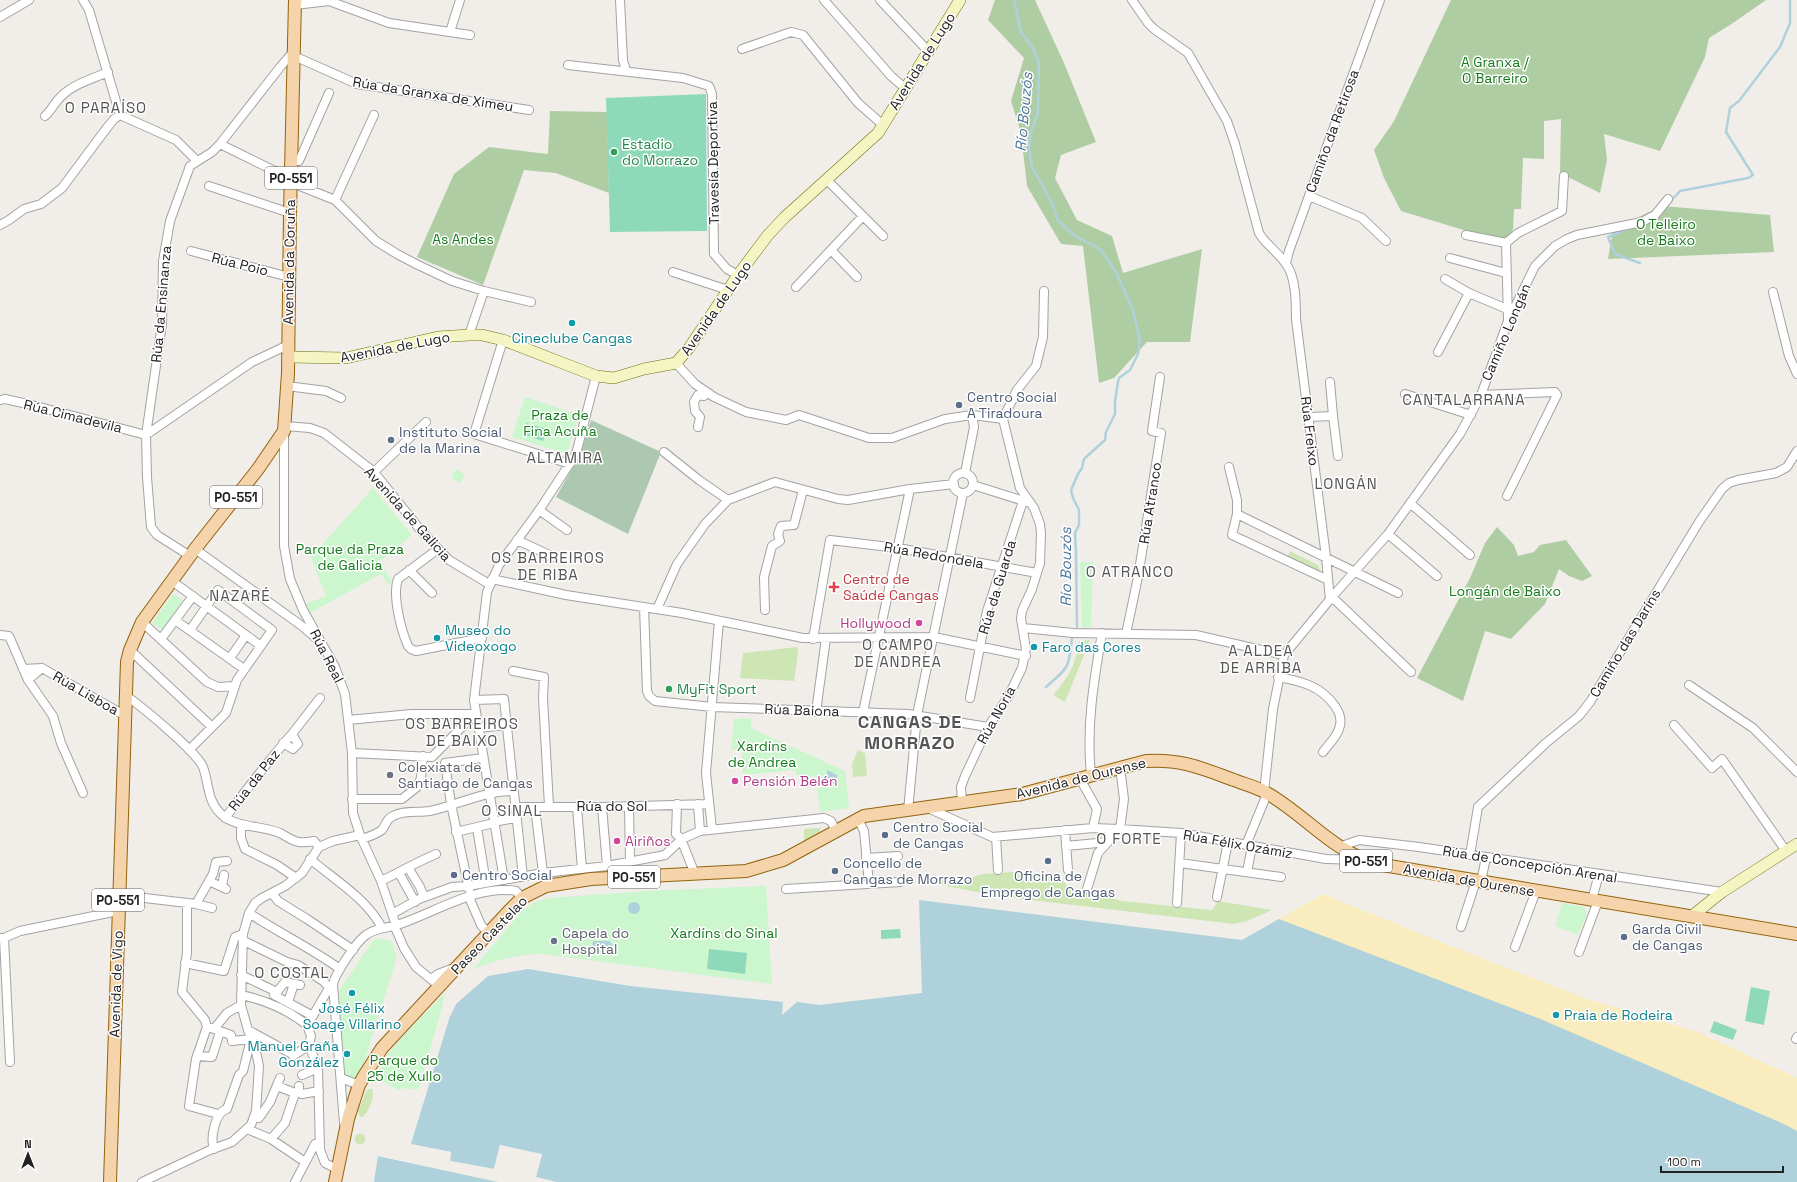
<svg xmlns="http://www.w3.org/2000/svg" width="1797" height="1182" viewBox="0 0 1797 1182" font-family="'Space Grotesk',sans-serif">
<rect width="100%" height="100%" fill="#f1eee9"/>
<!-- grass -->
<path fill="#cee6b4" d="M1290,551l28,14 2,5 -2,2 -31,-14z
M1090,640l-25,62 -12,-7c17,-20 22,-28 26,-54z
M797,647l1,6 -4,28 -54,-3 3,-25z
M858,750l7,3 2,23 -14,1 -1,-13z
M820,828v4l-16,9v-12z
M1011,872l38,3 13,5 9,10 18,2 33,9 90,9 6,-9 54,9 -25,11 -13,3 -236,-28 -57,-11v-5h23l19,-6z
M369,1089h3c4,6 -4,23 -9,28h-3l-2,-6 8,-19z
M354.5 1139a5.5 5.5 0 1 1 11 0a5.5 5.5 0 1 1-11 0Z"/>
<!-- forest -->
<path fill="#afcda2" d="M995,0h40l29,63 32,79 -35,13 -6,23 22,42 35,16 11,37 79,-24 -12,93h-43l-33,36 -15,5 -16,-137 -22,-2 -34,-58 -6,-53 -10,-32 13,-43 -36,-38z
M1451,0h315l-33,23 -24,15 -4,19 -45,94 -56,-17 3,26 -7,33 -40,-20 1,-54 -17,2v38l-21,-1 -2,51h-7l-1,20 -7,14 -105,-32 -17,-33 -10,-28 20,-29z
M550,111l57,1 2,81 -53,-20 -32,-3 -41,115 -66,-28 37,-83 35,-27 59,7z
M1662,206l108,9 4,37 -166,7 5,-30z
M1497,527l17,18 4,11 16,-4 6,-7 26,-5 26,36 -10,5 -13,-5 -10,-7 -14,35 -34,35 -26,-8 -22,70 -46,-23 53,-100 15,-35z"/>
<!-- sand -->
<path fill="#f9ecbf" d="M1323,894l143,58 121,47 111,33 99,46v80l-539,-227z"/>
<!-- cemetery -->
<path fill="#acc8b0" d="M591,420l70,32 -33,82 -72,-37 24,-42z"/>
<!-- park -->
<path fill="#ccf6ce" d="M525,397l54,18 -11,35 -3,3 -53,-16z
M456,469l9,5 -5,9 -9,-5z
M373,488l39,47 -33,27 13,19 -3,4 -8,-11 -71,39 -4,-9 20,-8 -15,-39z
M1080,562h13l-2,65h-9z
M173,594l11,7 -21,29 -11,-7z
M751,718v10l94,43 4,37 -29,4 -4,-35 -18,-1 -4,-6 -51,5 -1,-26 -11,1 3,-31z
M766,886l6,98 -230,-30c-25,0 -46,7 -69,15l48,-57 13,-10 16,-4 95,-7z
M1562,903l22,4 3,7 -9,21 -23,-9z
M377,938l14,3 6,16 -34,109 -10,13 -8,-3 -2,-3 -4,-82 32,-48z
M445,993c-7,32 -17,63 -26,94l-2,3 -14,-2 -4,2 -17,-9c-2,-4 -3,-7 -2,-12 6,-19 50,-60 65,-76z"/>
<!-- pitch -->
<path fill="#8fd9bb" d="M706,94l1,137 -97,1 -4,-134z
M526,423l21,6 -4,12 -20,-7z
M900,929l1,9 -20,1v-9z
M709,949l38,4 -2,21 -38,-5z
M1751,987l19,4 -6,34 -19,-4z
M1714,1021l23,9 -4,10 -23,-8z"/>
<!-- water -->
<path fill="#aed1db" d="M827,770l10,5v9h-10z
M919,900l323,40 37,-21 259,99 246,106 13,7v51h-1241l-20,-5 6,-22 -42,-10 -6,24 -44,-8 1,-9 -40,-8 38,-125 7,-15 32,-28 40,-7 102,17 153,16 -1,13 15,-13 22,3 103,-12z
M628 908a6 6 0 1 1 12 0a6 6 0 1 1-12 0Z
M593,941h16l4,4c-5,5 -15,5 -21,2z
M378,1156l120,26h-124z"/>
<!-- pier -->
<path fill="#f1eee9" d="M410,1144l41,8 -1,9 44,8 6,-24 42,9 -6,23 20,5h-8l-14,-4 5,-22 -38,-9 -5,22 -2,2 -44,-8 -2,-2 1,-7z
M382,1155l116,25 2,2 -122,-26z"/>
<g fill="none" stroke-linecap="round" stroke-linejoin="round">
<!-- stream -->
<path stroke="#aed1db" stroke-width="2.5" d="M1014,0l7,32 12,16 6,15 -1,49 -7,20 -2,16 3,19 20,36 6,17 17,16 25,13 16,23 17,38 7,31 -2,13 -8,16 -11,8 -1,4 -3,19v13l-9,18 -1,8 -21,19 -2,9 -4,6 -7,16 2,8 6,12v15l-4,8 1,18 1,76
M1670,202l10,-11 68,-13 5,-3 -27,-43 4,-24 9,-7 41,-54 10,-24v-23
M1630,228l-22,9 7,17 25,9
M1046,687c23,-20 23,-19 26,-49"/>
<defs>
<path id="street" d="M83,0l6,10 31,105
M620,0l3,60 3,11
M824,0l67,76 15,13
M880,0l49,52
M1132,0l16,23 6,6 34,24 39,68 8,23 24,89c7,12 19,19 27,31 10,13 10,39 10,55l30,238 4,43
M295,5l34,-4 60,22 81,12
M0,17l29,-17
M450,32l10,-32
M742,49l49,-17 12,3 55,68 25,22
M294,56l63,28 172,26
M568,65l115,13 26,8 3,8 2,160 13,15 11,6
M120,115l56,25 21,21
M45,116c5,-4 7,-9 12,-15 12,-16 33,-21 51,-29
M220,144l71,35
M291,161h8l30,-68
M827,180l56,56
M290,182l45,18 41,41 21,13 21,11 34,16 32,10 47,11
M209,186l81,27
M1309,196l53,22 24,23
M335,200l39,-85
M0,225l9,-5 15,-11 17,-5 21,-16 44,-59 8,-10 6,-4
M1466,235l40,8
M831,250l26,27
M191,251l98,26
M1450,258l56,15
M1286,263l3,-12 91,-251
M673,272l55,18
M1445,279l24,14
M796,287l67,-71
M1773,292l16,64 8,18
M1508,320l-2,-77 12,-10 44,-22 2,-35
M469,335l15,-44
M503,340l-29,94 96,30
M1438,352l31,-59 38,16
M676,363l19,21 19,13 32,15 40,8 13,-5 70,23h23l53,-19 27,-4 31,4
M1330,382l3,34
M287,386l39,5 15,7
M1405,394l66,21
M1481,395l74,-3 2,3 -50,101
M0,400l5,-1 27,6 114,30 106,-73 36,-17
M1309,417l24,-1 5,40
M1003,419l14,-29 19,-24 7,-29 1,-46
M285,426l25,2 14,5 50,39 48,60 27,28 40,24
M698,427l2,-10 -5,-6 -1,-9 4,-7 6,1 3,-3
M284,431v115l6,33 13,31 32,57 10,27 7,59 1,60 7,22 21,46 15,44
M664,452l35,28 29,20
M1229,467l8,33v14l-5,21 96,45
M374,472l52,-50
M965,473l9,-46 -2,-12
M953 483a10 10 0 1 1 20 0a10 10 0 1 1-20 0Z
M973,485l54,17
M1410,503l60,52
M539,510l28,20
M1237,514l161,79
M1388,534l49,42
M517,540l41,19
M195,549l107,77 15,13
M438,549l-40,30c-6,16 3,51 10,67l3,3 5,2 66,-13
M190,556l-33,-21 -6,-8 -4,-50 -1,-42 16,-111 1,-63 7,-40 20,-55 22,-14 8,-8 61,-78 13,-15
M409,570l23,23
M492,579l74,16 116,18 121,25 131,-1 92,19
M172,581l74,54 -16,23
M1332,597l79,75
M644,607l3,84 2,5 6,5 57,6 196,7 80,13
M657,609l20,-45 28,-40 23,-24 47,-18 63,17 10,1 62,-11 44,-5
M765,610l-1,-33 8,-31 8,-5 -2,-7 3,-8 13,-1 9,-35
M175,620l69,49
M142,622l65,60 11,5 17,-1
M1023,628l50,5 123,2 88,20
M1126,634l12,-57 23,-144 -9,-2 8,-54
M0,635l9,1 19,44 25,36 8,27 22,50
M246,635l15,11
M161,639l32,-43
M813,639l17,-99 68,8 139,25
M130,650l82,77
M42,668l82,47
M23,669l19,-1 -14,12
M513,671l31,6 -1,21 6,108
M1278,677c23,4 43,9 57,29 5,7 7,15 4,23 -3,9 -11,16 -16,23
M1689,685l64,43 44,44
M125,695c16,11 71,56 78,72 6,16 4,33 17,46 14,15 41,12 60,20 6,3 12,8 19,9 5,1 10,0 15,-1l5,6
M970,698l17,-87 36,-110
M474,700l30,-1 19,178
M816,712l10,-74
M863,712l47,-223
M348,720l64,-6h63
M1674,725l38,43 10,-9 64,92
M478,728l28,-3
M292,734l28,-36
M189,750l37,-37 11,-33 35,-50 -54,-40 -28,40
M352,753l80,4 43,-43
M445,763l6,41 18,85
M445,763l38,-5
M1120,767l4,32 -4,30
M1091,774c-5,-48 3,-94 11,-141
M1079,777l18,32 -4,19
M1264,792l9,-83 11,-54 48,-58 56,-63 72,-100 21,-39 27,-74 27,-55 20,-20 12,-7 10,-4 65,-13 13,-7 13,-16
M352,799h50l15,-12 4,-9 2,-22
M962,802l-1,-15 4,-11 23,-49 20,-30 14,-29 4,-19 -5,-30 1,-8 10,-22 8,-26 1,-30 -1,-9 -6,-16 -14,-20 -17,-69
M698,804l2,27
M515,807h87l106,-3
M535,807l8,66
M577,807l5,62
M602,807l5,59
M629,807l1,55
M928,808l64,29 101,-9 27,1 61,4 145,26 36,1
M908,811l9,-96 46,-222
M225,818c22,-29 43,-57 67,-84l6,10 -5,5 -10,-6
M858,819l6,12 5,53
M494,822l21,-4
M241,824v14l4,11 32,16 19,13
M477,828l9,55
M712,829l-6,-56 13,-152
M1065,830l3,40
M456,832l38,-9
M996,837l2,33
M362,839c6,-2 15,-5 20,-9 4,-5 4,-11 11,-14 11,-6 25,-3 37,-5 28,-6 53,-20 83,-20
M1246,845l21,-51
M1066,846l42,-4
M1339,847l20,-7 60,7 303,45
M1470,855l8,-48 68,-64 33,-27 11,-14 109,-180 23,-33 7,-6 9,-3 38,-7 11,-6 10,-16
M866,858l32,-2
M310,859c25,21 57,40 72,69
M1180,863l101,14
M409,869l11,18 4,10
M1247,872l5,-26
M399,873l16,29
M695,874l-12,-30 -1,-5 18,-8 124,-13 7,3 5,10
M504,880l-30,-180 13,-108 12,-27 41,-56 36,-55 20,-78
M209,881l17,8
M381,881c19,-9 36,-19 55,-27
M1481,882l5,-25
M222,887l2,-12
M786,889l114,-7
M1087,889l11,-36 10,-11 2,-13
M272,893l6,8 29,18 46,31
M119,895l77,9 16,4
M469,897l12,28 7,8
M1217,897l11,-55
M1592,900l7,-26
M187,903v49l-5,40 23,28 2,7
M1177,903l4,-70
M196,904l17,-30 3,-12 11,-1
M249,913c30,20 62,35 91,56
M392,914l27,-15 33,-12 16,-1 75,-13 64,-7 58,-11 17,-16 -6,-5 1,-30
M394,925l10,23 12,19 23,19
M1461,927l15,-46
M0,938h4l16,-7 98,-20
M4,938l6,124
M244,941l43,21 11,3 25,16 10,10
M1515,947l21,-56
M1579,952l19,-51
M185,963l39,8 11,-34 8,-3
M241,975l36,17 -3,3 39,21
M431,979l7,-5 16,-6
M277,992l8,-10 15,3
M241,995c24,5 47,15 66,30
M288,1002l6,-18
M311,1019l18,-31
M307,1025l4,11 -2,9 9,23 2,82 5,13 12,6
M214,1029l17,6 1,6 19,-2
M248,1030l46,25
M1796,1039l1,-2
M197,1056l15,1 8,-25
M293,1056l16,-11
M302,1075l16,-7
M341,1078l18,7
M277,1086l18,7
M296,1092l6,2 17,-3
M218,1114l-29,-8 7,-47 11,-32 7,2 13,-16 14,-8
M255,1117l4,1 11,-16 10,-24
M344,1123l-11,-138c1,-10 24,-44 33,-50 9,-7 21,-7 31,-10 37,-12 81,-41 119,-34l6,7
M247,1129l24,10 34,23
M271,1139l14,-16 10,-30 4,-2v-5
M214,1149c-4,-11 1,-37 13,-40l12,-34 4,-4 8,-32
M142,1182l68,-32 22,-8 19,-17 5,-14 3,-45 -4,-19 -7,-17 -7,-25 2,-71 6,-21 6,-10 7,-5 23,-12 17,-13 17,-26 14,-6 27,-6
M295,1182l20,-38 5,-1"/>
<path id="secondary" d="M288,357l58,1 92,-21 31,-2h13l21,5 93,36 18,2 30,-9 32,-6 13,-15 49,-73 30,-40 17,-18 93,-84 82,-133
M1692,916l30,-24 75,-48"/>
<path id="primary" d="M110,1182l17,-520 3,-12 12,-28 53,-73 63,-80 26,-38 4,-58 2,-160 5,-213
M335,1182l13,-63 11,-34 5,-9 18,-28 126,-136 14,-14 24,-12 45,-7 155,-8 37,-11 81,-44 158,-22 124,-33c36,-2 55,7 88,19 10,4 22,7 31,12 40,22 66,59 112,72l420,70"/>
</defs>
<!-- street casing -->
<use href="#street" stroke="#a3a3a3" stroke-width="10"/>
<!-- secondary casing -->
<use href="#secondary" stroke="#6a730f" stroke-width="12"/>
<!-- primary casing -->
<use href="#primary" stroke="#92640d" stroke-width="14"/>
<!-- street -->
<use href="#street" stroke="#fff" stroke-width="8"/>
<!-- secondary -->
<use href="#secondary" stroke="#f4f5c3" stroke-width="11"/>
<!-- primary -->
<use href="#primary" stroke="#f5d3ab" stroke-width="12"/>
</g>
<!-- markers -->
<g fill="#2e9e5b" stroke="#fff" stroke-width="1.5">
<circle cx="614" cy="152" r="4"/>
<circle cx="669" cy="689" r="4"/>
</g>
<g fill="#0f9aa8" stroke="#fff" stroke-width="1.5">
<circle cx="572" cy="323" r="4"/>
<circle cx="437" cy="638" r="4"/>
<circle cx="1034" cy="647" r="4"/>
<circle cx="352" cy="993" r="4"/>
<circle cx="1556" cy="1015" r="4"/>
<circle cx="347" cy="1054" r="4"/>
</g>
<g fill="#5c6f8a" stroke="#fff" stroke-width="1.5">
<circle cx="959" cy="405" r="4"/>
<circle cx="391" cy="440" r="4"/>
<circle cx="885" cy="835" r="4"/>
<circle cx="1048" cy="861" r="4"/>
<circle cx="835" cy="871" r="4"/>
<circle cx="454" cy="875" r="4"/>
<circle cx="1624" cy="937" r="4"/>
</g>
<path fill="#e0444e" stroke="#fff" stroke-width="1.5" d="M832 581h4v4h4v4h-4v4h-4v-4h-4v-4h4z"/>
<g fill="#d1479c" stroke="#fff" stroke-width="1.5">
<circle cx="919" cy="623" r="4"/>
<circle cx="735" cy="781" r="4"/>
<circle cx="617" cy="841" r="4"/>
</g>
<g fill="#6b7280" stroke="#fff" stroke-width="1.5">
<circle cx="390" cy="775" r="4"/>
<circle cx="554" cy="941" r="4"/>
</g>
<g text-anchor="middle" stroke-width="3" stroke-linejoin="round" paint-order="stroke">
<!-- shield labels -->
<g fill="#fff" stroke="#646464" stroke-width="1">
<rect x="265" y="167" width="52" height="22" rx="3"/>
<rect x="210" y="486" width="52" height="22" rx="3"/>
<rect x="1340" y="850" width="52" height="22" rx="3"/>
<rect x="608" y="866" width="52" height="22" rx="3"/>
<rect x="92" y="889" width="52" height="22" rx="3"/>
</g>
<g font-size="13" font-weight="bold" fill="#222">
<text x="291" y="183">PO-551</text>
<text x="236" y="502">PO-551</text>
<text x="1366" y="866">PO-551</text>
<text x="634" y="882">PO-551</text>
<text x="118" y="905">PO-551</text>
</g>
<!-- street labels -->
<g font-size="14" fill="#222" stroke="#fff">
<text transform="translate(922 61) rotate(-58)" y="5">Avenida de Lugo</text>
<text transform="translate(433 94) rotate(9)" y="5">Rúa da Granxa de Ximeu</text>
<text transform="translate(1332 131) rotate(-70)" y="5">Camiño da Retirosa</text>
<text transform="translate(713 163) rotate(-91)" y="5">Travesía Deportiva</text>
<text transform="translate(289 262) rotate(-89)" y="5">Avenida da Coruña</text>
<text transform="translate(240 264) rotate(14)" y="5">Rúa Poio</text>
<text transform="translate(161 304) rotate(-85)" y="5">Rúa da Ensinanza</text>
<text transform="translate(716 308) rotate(-55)" y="5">Avenida de Lugo</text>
<text transform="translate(1506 332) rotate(-67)" y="5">Camiño Longán</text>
<text transform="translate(395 347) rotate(-11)" y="5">Avenida de Lugo</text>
<text transform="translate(73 416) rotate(14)" y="5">Rúa Cimadevila</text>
<text transform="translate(1310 431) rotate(83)" y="5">Rúa Freixo</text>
<text transform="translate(1150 503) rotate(-81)" y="5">Rúa Atranco</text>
<text transform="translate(408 514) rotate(48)" y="5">Avenida de Galicia</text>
<text transform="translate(934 555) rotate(10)" y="5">Rúa Redondela</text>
<text transform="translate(997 587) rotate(-73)" y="5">Rúa da Guarda</text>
<text transform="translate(1625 643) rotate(-59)" y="5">Camiño das Daríns</text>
<text transform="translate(327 656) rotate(63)" y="5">Rúa Real</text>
<text transform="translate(86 693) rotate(30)" y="5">Rúa Lisboa</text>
<text transform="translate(802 710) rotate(2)" y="5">Rúa Baiona</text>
<text transform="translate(996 715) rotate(-61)" y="5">Rúa Noria</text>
<text transform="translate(1081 778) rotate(-14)" y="5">Avenida de Ourense</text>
<text transform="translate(254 780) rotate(-52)" y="5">Rúa da Paz</text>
<text x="612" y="811">Rúa do Sol</text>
<text transform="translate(1238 844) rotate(10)" y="5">Rúa Félix Ozámiz</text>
<text transform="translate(1530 864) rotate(9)" y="5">Rúa de Concepción Arenal</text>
<text transform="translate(1469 880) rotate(10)" y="5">Avenida de Ourense</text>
<text transform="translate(489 935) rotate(-46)" y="5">Paseo Castelao</text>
<text transform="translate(116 984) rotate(-88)" y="5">Avenida de Vigo</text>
</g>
<!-- park labels -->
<g font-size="14" fill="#167a1c" stroke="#fff">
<text x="1495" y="67">A Granxa /<tspan x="1495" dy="16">O Barreiro</tspan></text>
<text x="1666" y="229">O Telleiro<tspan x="1666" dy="16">de Baixo</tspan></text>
<text x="463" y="244">As Andes</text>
<text x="560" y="420">Praza de<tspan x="560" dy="16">Fina Acuña</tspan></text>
<text x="350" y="554">Parque da Praza<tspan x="350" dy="16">de Galicia</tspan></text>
<text x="1505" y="596">Longán de Baixo</text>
<text x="762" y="751">Xardíns<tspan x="762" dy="16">de Andrea</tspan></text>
<text x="724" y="938">Xardíns do Sinal</text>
<text x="404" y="1065">Parque do<tspan x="404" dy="16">25 de Xullo</tspan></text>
</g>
<!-- leisure labels -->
<g font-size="14" fill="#27864d" stroke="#fff" text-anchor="start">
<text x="622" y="149">Estadio<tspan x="622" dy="16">do Morrazo</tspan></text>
<text x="677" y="694">MyFit Sport</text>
</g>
<!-- culture labels -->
<g font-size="14" fill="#0d838f" stroke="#fff" text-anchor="start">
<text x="572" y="343" text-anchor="middle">Cineclube Cangas</text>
<text x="445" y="635">Museo do<tspan x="445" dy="16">Videoxogo</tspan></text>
<text x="1042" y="652">Faro das Cores</text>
<text x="352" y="1013" text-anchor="middle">José Félix<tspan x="352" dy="16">Soage Villarino</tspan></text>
<text x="1564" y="1020">Praia de Rodeira</text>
<text x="339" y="1051" text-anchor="end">Manuel Graña<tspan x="339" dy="16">González</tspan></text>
</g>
<!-- service labels -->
<g font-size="14" fill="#4e5e75" stroke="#fff" text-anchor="start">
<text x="967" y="402">Centro Social<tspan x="967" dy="16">A Tiradoura</tspan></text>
<text x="399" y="437">Instituto Social<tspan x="399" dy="16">de la Marina</tspan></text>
<text x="893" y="832">Centro Social<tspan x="893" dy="16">de Cangas</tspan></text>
<text x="843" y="868">Concello de<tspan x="843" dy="16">Cangas de Morrazo</tspan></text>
<text x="462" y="880">Centro Social</text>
<text x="1048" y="881" text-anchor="middle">Oficina de<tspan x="1048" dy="16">Emprego de Cangas</tspan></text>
<text x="1632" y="934">Garda Civil<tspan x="1632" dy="16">de Cangas</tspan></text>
</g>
<!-- health labels -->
<g font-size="14" fill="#be3a42" stroke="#fff" text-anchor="start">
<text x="843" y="584">Centro de<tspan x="843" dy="16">Saúde Cangas</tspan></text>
</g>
<!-- hotel labels -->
<g font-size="14" fill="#b23c85" stroke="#fff" text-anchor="start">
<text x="911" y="628" text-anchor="end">Hollywood</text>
<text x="743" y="786">Pensión Belén</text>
<text x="625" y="846">Airiños</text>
</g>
<!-- worship labels -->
<g font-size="14" fill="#5b616d" stroke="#fff" text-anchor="start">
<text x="398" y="772">Colexiata de<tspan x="398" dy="16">Santiago de Cangas</tspan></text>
<text x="562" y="938">Capela do<tspan x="562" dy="16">Hospital</tspan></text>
</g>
<!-- neighbourhood labels -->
<g font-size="15" letter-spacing="1" fill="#555" stroke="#fff">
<text x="106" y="113">O PARAÍSO</text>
<text x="1464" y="405">CANTALARRANA</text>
<text x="565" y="463">ALTAMIRA</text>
<text x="1346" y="489">LONGÁN</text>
<text x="548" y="563">OS BARREIROS<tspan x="548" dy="17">DE RIBA</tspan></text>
<text x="1130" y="577">O ATRANCO</text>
<text x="240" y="601">NAZARÉ</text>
<text x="898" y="650">O CAMPO<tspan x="898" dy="17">DE ANDREA</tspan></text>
<text x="1261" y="656">A ALDEA<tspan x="1261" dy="17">DE ARRIBA</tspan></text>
<text x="462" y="729">OS BARREIROS<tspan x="462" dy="17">DE BAIXO</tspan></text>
<text x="512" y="816">O SINAL</text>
<text x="1129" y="844">O FORTE</text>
<text x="292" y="978">O COSTAL</text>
</g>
<!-- water labels -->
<g font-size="15" font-style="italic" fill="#4e769c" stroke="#fff">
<text transform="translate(1024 112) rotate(-85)" y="5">Río Bouzós</text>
<text transform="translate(1066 567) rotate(-90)" y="5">Río Bouzós</text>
</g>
<!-- district labels -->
<g font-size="18" font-weight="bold" letter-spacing="1" fill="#555" stroke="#fff">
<text x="910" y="728">CANGAS DE<tspan x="910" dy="21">MORRAZO</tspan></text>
</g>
</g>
<!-- north arrow -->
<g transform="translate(28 1154)" stroke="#ffffff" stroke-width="3" paint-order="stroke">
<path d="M0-3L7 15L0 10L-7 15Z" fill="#222222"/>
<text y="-6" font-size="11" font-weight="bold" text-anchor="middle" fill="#222222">N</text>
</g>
<!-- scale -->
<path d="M1661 1166v6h122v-6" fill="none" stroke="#222222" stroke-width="2"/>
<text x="1667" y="1166" font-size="12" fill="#222222" stroke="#ffffff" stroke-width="3" paint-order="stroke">100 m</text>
</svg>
